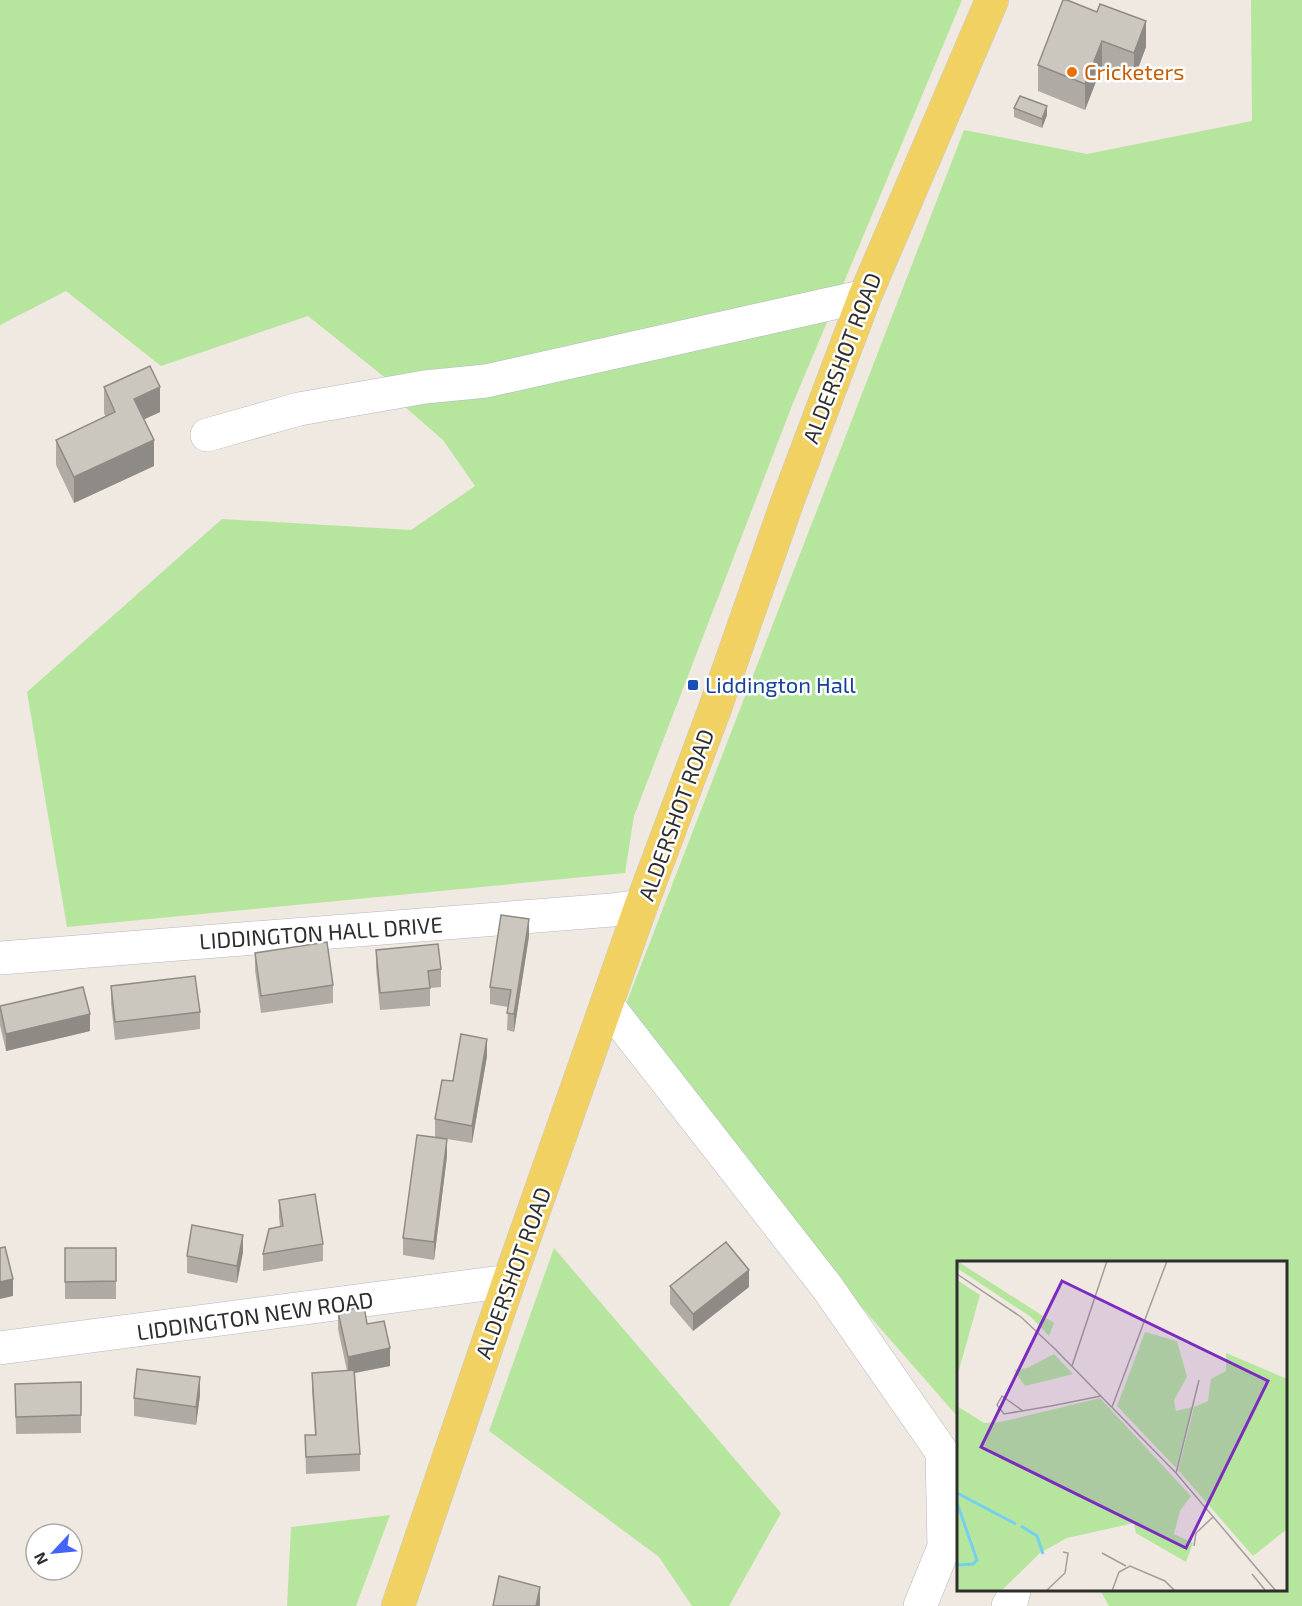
<svg xmlns="http://www.w3.org/2000/svg" width="1302" height="1606" viewBox="0 0 1302 1606" font-family="'Exo 2',sans-serif">
<rect width="100%" height="100%" fill="#efe9e1"/>
<!-- green -->
<path fill="#b6e59e" d="M0,0h962l-123,294 -446,90 -85,-68 -147,50 -95,-75 -66,34z
M1251,0h51v1606h-193l-9,-16h186v-328h-328v155l-176,-201 -156,-212 338,-874 123,24 165,-33z
M833,308l-40,95 -159,413 -9,57 -558,54 -40,-235 195,-173 189,11 64,-44 -32,-46 -46,-40z
M554,1248l227,265 -52,93h-37l-33,-49 -170,-126z
M390,1515l-34,91h-69l4,-79z"/>
<g fill="none" stroke-linecap="round" stroke-linejoin="round">
<defs>
<path id="minor" d="M207,435l92,-26 126,-22 61,-6 379,-85
M0,958l612,-48 29,-4
M608,1006l219,281 131,188
M0,1348l509,-67
M920,1606l24,-59 -2,-95
M1008,1606l3,-3 3,-13"/>
<path id="major" d="M398,1606l111,-325 132,-375 73,-195 74,-211 77,-204 127,-296"/>
</defs>
<!-- minor casing -->
<use href="#minor" stroke="#b4b7c1" stroke-width="34"/>
<!-- major casing -->
<use href="#major" stroke="#c9c9c9" stroke-width="34"/>
<!-- minor -->
<use href="#minor" stroke="#fff" stroke-width="33"/>
<!-- major -->
<use href="#major" stroke="#f2d163" stroke-width="33"/>
</g>
<!-- wall -->
<path fill="#afaba4" d="M1063,0l83,47 -12,32 -32,-13 -17,44 -47,-19v-26z
M1014,108l33,7 -5,13 -28,-11z
M104,387l56,25 -16,7 10,47 -80,37 -18,-38v-25l50,-23 -2,-4z
M529,936l-15,96 -7,-2 1,-23 -18,-3v-17z
M376,950l65,19v18l-11,1v18l-50,4 -4,-43z
M255,953l78,32v18l-72,10 -6,-43z
M111,986l89,26v17l-85,11 -4,-37z
M0,1006l90,25 -84,20 -6,-26z
M487,1056l-15,87 -25,-4v17l-13,104 -31,-5v-17l32,-101v-18l18,-38z
M279,1200l44,44v17l-60,10v-17l17,-27 -1,-10z
M65,1248h51v51h-51z
M243,1252l-6,31 -50,-10v-17z
M670,1286l79,1 -56,44 -23,-27z
M338,1312l29,12 23,42 -35,7 5,81v17l-54,3 -1,-39h10l-3,-45v-17l35,-2 -9,-42z
M81,1382v51l-65,1 -1,-50z
M200,1395l-4,30 -62,-9v-18z"/>
<!-- shaded-wall -->
<path fill="#8e8b86" d="M1146,21v26l-12,32v-26z
M1102,41v25l-17,44v-26z
M1047,106v9l-5,13v-9z
M160,387v25l-26,12v-25z
M154,440v26l-80,37v-26z
M529,919v17l-15,96v-18z
M90,1014v17l-84,20v-17z
M487,1039v17l-15,87v-17z
M447,1139v17l-13,104v-18z
M243,1235v17l-6,31v-17z
M749,1270v17l-56,44v-17z
M13,1279v17l-13,3v-17z
M390,1348v18l-42,8v-17z
M200,1377v18l-4,30v-18z
M540,1587v19h-4z"/>
<!-- building -->
<path fill="#cbc7bf" stroke="#8e8b86" stroke-width="1.5" d="M1063,0h4l30,12 3,-8 46,17 -12,32 -32,-12 -17,43 -47,-19z
M1020,96l27,10 -5,13 -28,-11z
M150,366l10,21 -26,12 20,41 -80,37 -18,-37 59,-28 -11,-25z
M501,915l28,4 -15,95 -7,-1 4,-23 -21,-3z
M327,942l6,43 -72,11 -6,-43z
M438,944l3,25 -13,2 2,17 -50,5 -4,-43z
M195,976l5,36 -85,10 -4,-36z
M83,987l7,27 -84,20 -6,-28z
M461,1034l26,5 -15,87 -37,-7 7,-39 11,1z
M417,1135l30,4 -13,103 -31,-4z
M315,1194l8,50 -60,10 6,-25 14,-3 -4,-26z
M192,1225l51,10 -6,31 -50,-10z
M726,1242l23,28 -56,44 -23,-28z
M5,1247l8,32 -13,3v-34z
M65,1248h51v33l-51,1z
M364,1306l3,18 17,-3 6,27 -42,9 -10,-45z
M137,1369l63,8 -4,30 -62,-9z
M354,1370l6,84 -54,3 -1,-22h11l-4,-62z
M81,1382v33l-65,2 -1,-33z
M499,1576l41,11 -4,19h-43z"/>
<!-- markers -->
<circle fill="#e8710a" stroke="#fff" stroke-width="2" cx="1072" cy="72" r="6"/>
<rect fill="#1a4fb4" stroke="#fff" stroke-width="2" x="687" y="679" width="12" height="12" rx="3"/>
<g text-anchor="middle" stroke-width="5" stroke-linejoin="round" paint-order="stroke">
<!-- food labels -->
<g font-size="22" fill="#c56008" stroke="#fff" text-anchor="start">
<text x="1084" y="80">Cricketers</text>
</g>
<!-- street labels -->
<g font-size="22" fill="#2e2e2e" stroke="#fff">
<text transform="translate(842 358) rotate(-69)" y="8">ALDERSHOT ROAD</text>
<text transform="translate(676 815) rotate(-70)" y="8">ALDERSHOT ROAD</text>
<text transform="translate(321 933) rotate(-4)" y="8">LIDDINGTON HALL DRIVE</text>
<text transform="translate(513 1273) rotate(-70)" y="8">ALDERSHOT ROAD</text>
<text transform="translate(255 1316) rotate(-8)" y="8">LIDDINGTON NEW ROAD</text>
</g>
<!-- transit labels -->
<g font-size="22" fill="#164399" stroke="#fff" text-anchor="start">
<text x="705" y="693">Liddington Hall</text>
</g>
</g>
<!-- overview -->
<g transform="translate(957 1261)">
<rect width="330" height="330" fill="#efe9e1"/>
<path d="M0,0l97,62 -5,13 -18,-19 -74,-49zM0,19l23,15 -23,82zM188,71l32,9 10,36 -13,23 2,11 16,-4 -16,61 -59,-62zM269,92l61,26v150l-34,27 -75,-86 16,-63 14,-6 3,-22 15,-8zM97,93l19,20 -48,12 -11,-16 13,-2zM143,137l91,98 -11,15 -6,23 19,9 -7,19 -50,-29 -2,-10 -67,15 -27,15 -39,38h-44v-185l27,17 16,-1z" fill="#b6e59e"/>
<path fill="none" stroke="#75cff0" stroke-width="3" d="M0,232l59,31M0,242l20,57 -4,4 -16,1M64,265l16,10 6,18"/>
<path fill="none" stroke="#a29e99" stroke-width="1.5" d="M0,13l64,43 34,32 121,124 100,118M115,105l35,-105M155,146l55,-146M66,150l-21,-15 -5,9 7,9 47,-8 50,-10M219,212l23,-93M237,285l2,-13 17,-16M145,292l24,13M295,313l13,16M89,330l19,-18 3,-20 -5,-1M155,330l7,-19 11,-6 35,15 10,10"/>
<path fill="#7b2cbf" fill-opacity="0.15" stroke="#7b2cbf" stroke-width="3" d="M105,20l206,100 -82,167 -205,-101z"/>
<rect width="330" height="330" fill="none" stroke="#2e2e2e" stroke-width="3"/>
</g>
<!-- north arrow -->
<g transform="translate(54 1552) rotate(244)"><circle r="28" fill="#ffffff" stroke="#ababab" stroke-width="1.5"/>
<path d="M0-4.5L10 22L0 15L-10 22Z" fill="#4264fb"/>
<text y="-9" font-size="16" font-weight="bold" text-anchor="middle" fill="#2e2e2e">N</text>
</g>
</svg>
